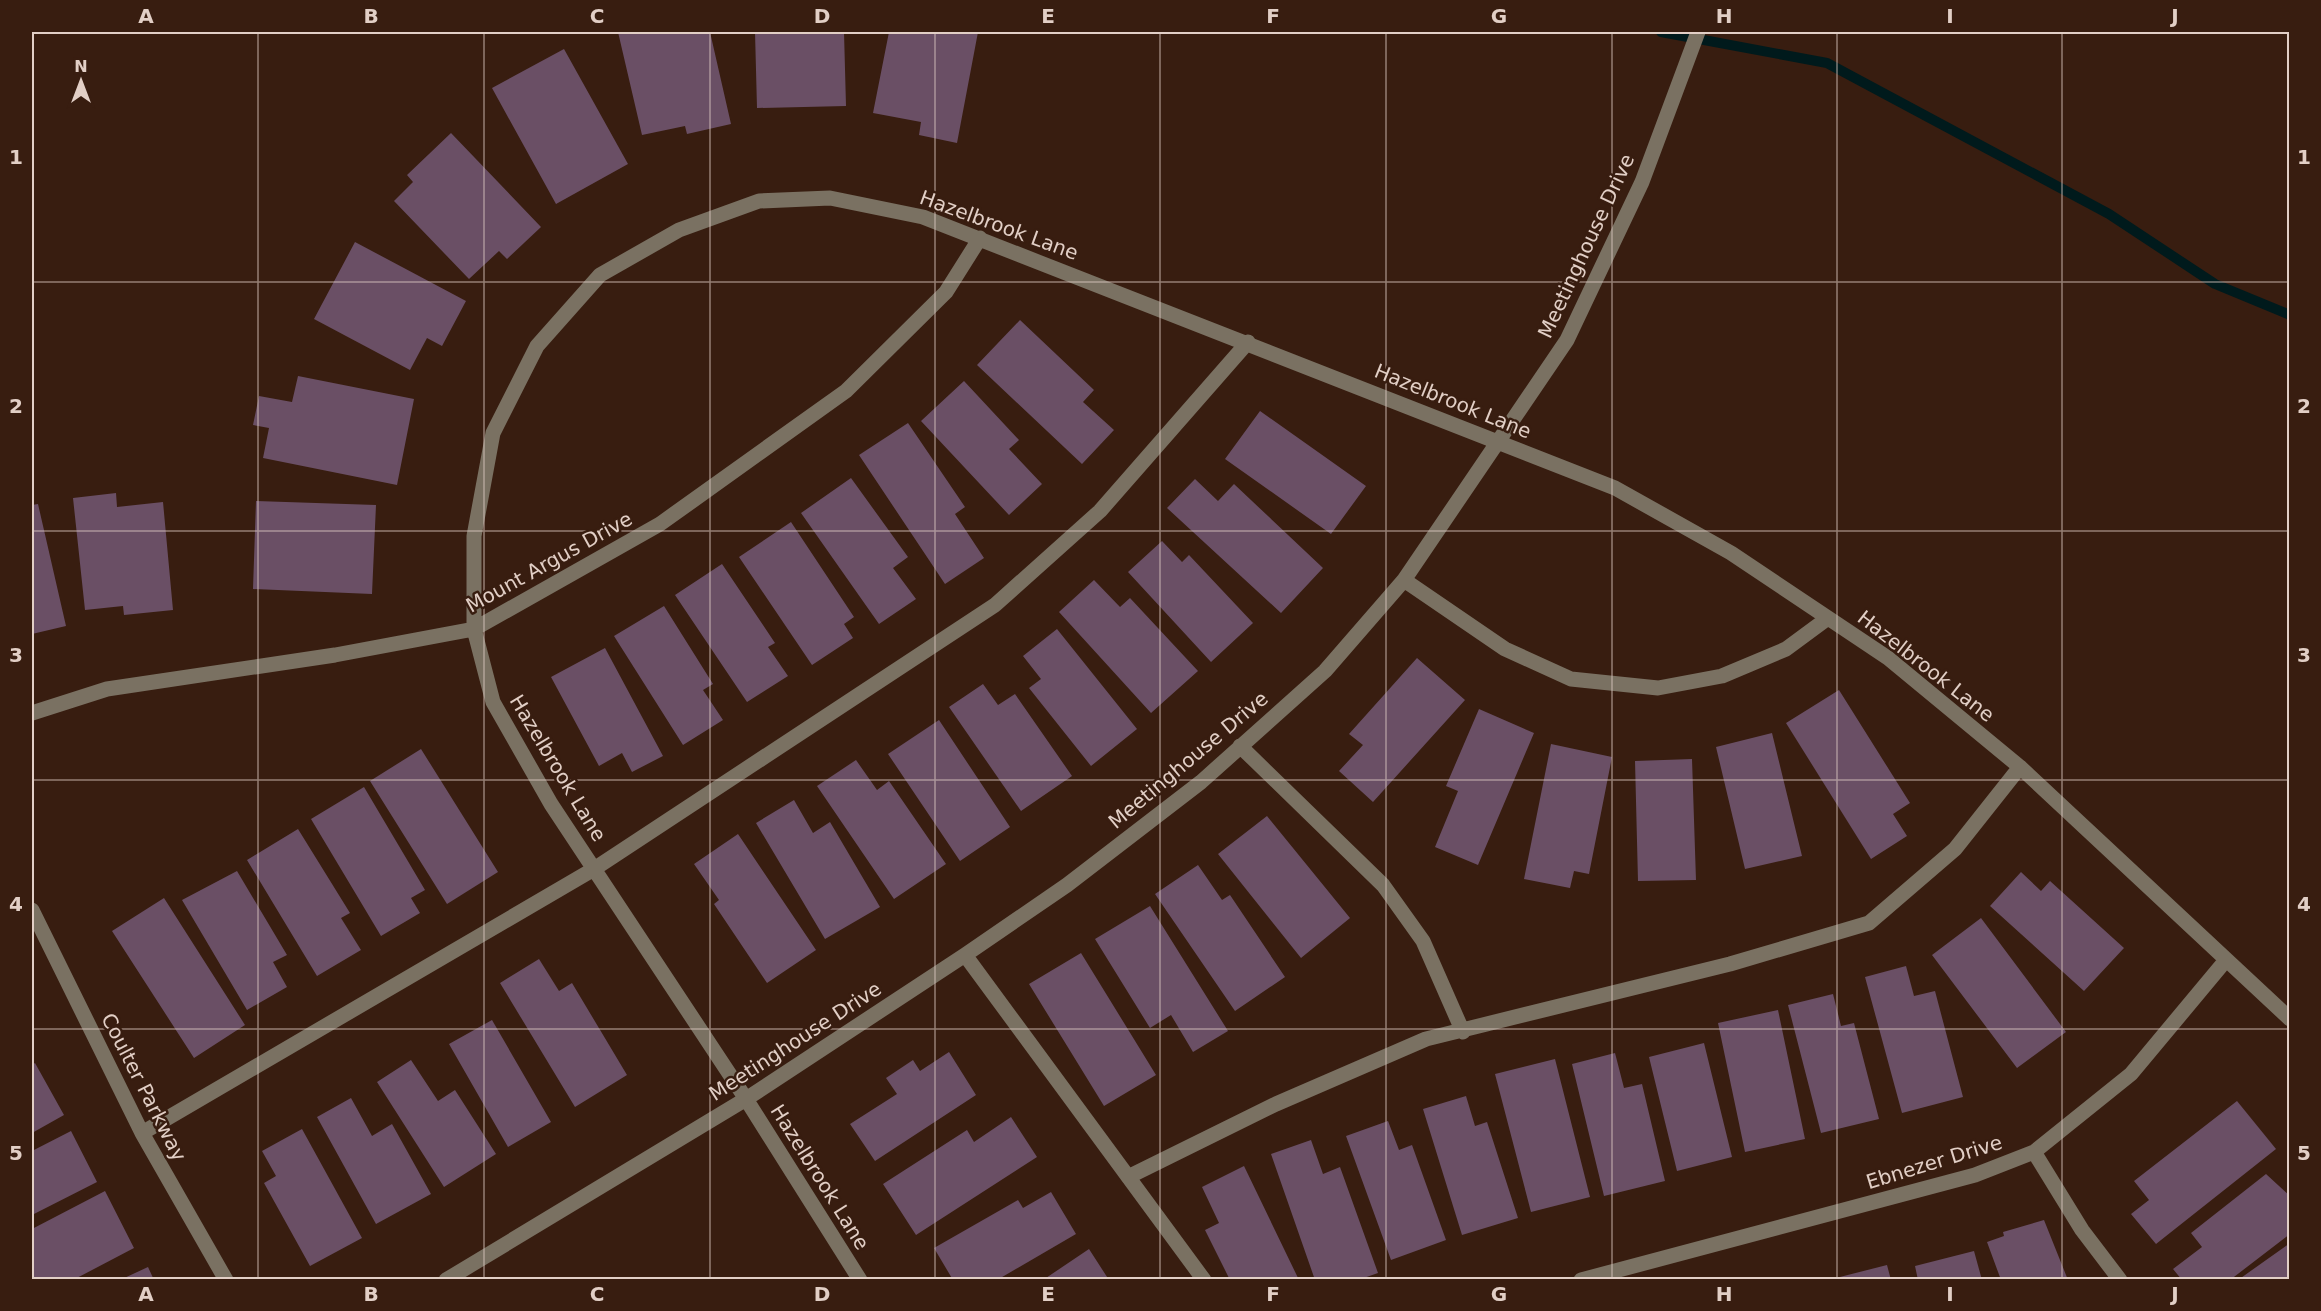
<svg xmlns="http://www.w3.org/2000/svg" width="2321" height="1311" viewBox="0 0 2321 1311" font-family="'DejaVu Sans',sans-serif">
<rect width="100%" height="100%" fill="#381d10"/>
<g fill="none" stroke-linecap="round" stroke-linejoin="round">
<!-- stream -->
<path stroke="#001a1c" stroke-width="10" d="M1661,32l166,31 282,151 106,70 75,31"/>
</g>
<!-- building -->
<path fill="#6a4f65" d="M618,32h92l21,92 -44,10 -2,-8 -43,9z
M755,32h89l2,74 -89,2z
M889,32h89l-21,111 -38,-8 2,-13 -48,-9z
M564,49l64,115 -72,40 -64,-116z
M451,133l90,94 -34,32 -8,-8 -30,28 -75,-78 19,-19 -6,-7z
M355,242l111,59 -24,45 -15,-8 -17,32 -96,-51z
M1020,320l74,70 -11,12 31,28 -32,34 -105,-99z
M298,376l116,23 -17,86 -134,-27 6,-30 -16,-3 6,-29 33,6z
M964,381l55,59 -10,9 33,35 -33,31 -88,-94z
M1260,411l106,75 -35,48 -106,-75z
M908,423l57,84 -10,7 29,44 -39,26 -86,-129z
M851,478l57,79 -15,11 23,31 -37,25 -78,-111z
M1195,479l23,22 16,-17 89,84 -42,45 -114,-105z
M116,493l1,14 46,-5 10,108 -49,5 -1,-9 -38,4 -12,-112z
M256,501l120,4 -4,89 -119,-5z
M38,504l28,122 -34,8v-129z
M791,522l63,95 -10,7 9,14 -41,27 -73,-108z
M1162,541l20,21 7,-7 64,68 -42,39 -83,-90z
M722,564l53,79 -7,4 20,29 -41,26 -72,-107z
M1094,580l26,27 10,-9 68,73 -47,42 -92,-101z
M664,606l49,78 -10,6 20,30 -40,25 -69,-109z
M1057,629l80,100 -46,37 -62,-78 12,-9 -18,-23z
M605,648l58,108 -31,16 -10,-19 -23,13 -48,-89z
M1417,658l48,42 -92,102 -34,-31 24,-26 -14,-11z
M983,684l15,21 17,-11 57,82 -51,35 -72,-104z
M1839,690l71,113 -17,11 14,22 -36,23 -85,-136z
M1479,709l55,24 -56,132 -43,-18 23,-56 -12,-5z
M939,720l71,107 -50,34 -72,-107z
M1772,733l30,123 -57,13 -29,-122z
M1551,744l61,13 -23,117 -15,-3 -4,17 -46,-9z
M421,749l77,123 -51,32 -77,-123z
M1692,759l4,121 -58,1 -3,-120z
M856,760l21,30 12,-9 57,83 -52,35 -77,-113z
M364,787l61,103 -14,8 9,15 -39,23 -70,-117z
M794,800l19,33 17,-11 50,85 -55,32 -69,-116z
M1267,816l83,102 -49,40 -83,-104z
M298,829l52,84 -9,5 20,32 -44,26 -70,-116z
M738,834l78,116 -49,33 -53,-79 5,-4 -25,-36z
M1198,865l24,35 8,-5 55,82 -50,34 -80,-117z
M237,871l50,84 -14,7 14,25 -40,23 -65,-110z
M2021,872l20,19 9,-10 74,67 -40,43 -94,-85z
M164,898l81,127 -51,33 -82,-127z
M1150,906l78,125 -35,21 -22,-37 -21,13 -55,-89z
M1981,918l85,114 -49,36 -85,-113z
M1081,953l75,122 -52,31 -75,-122z
M539,959l20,32 13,-8 55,92 -52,32 -75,-124z
M1906,966l8,30 21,-5 28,106 -61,16 -37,-136z
M1833,994l8,32 13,-3 25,96 -58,14 -33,-128z
M1778,1010l27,129 -60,13 -27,-129z
M492,1020l59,102 -43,25 -59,-103z
M1704,1043l28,114 -55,14 -28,-114z
M949,1052l27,43 -101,66 -25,-37 47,-30 -11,-16 27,-18 7,11z
M1615,1053l9,35 18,-4 23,97 -61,15 -32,-132z
M1555,1059l35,138 -59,15 -36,-138z
M411,1060l27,41 17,-11 41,64 -52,33 -67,-105z
M35,1063l29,52 -32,18v-68z
M1466,1096l9,30 12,-4 31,96 -56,17 -39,-126z
M351,1098l21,38 20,-12 39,70 -55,30 -59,-107z
M2237,1101l39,48 -120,95 -25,-30 18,-14 -15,-19z
M1011,1117l26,40 -121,78 -33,-51 84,-54 7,12z
M1388,1121l11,29 13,-5 34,95 -55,20 -45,-124z
M302,1129l60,109 -52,28 -46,-83 12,-7 -14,-25z
M71,1131l26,51 -65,33v-64z
M1311,1140l12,34 17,-7 38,106 -20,7h-43l-44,-126z
M1244,1166l55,114h-69l-25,-50 14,-7 -17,-36z
M2266,1174l24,22v38l-60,46h-48l-9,-11 29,-22 -11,-14z
M105,1191l29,57 -61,32h-41v-51z
M1051,1192l25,42 -79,46h-44l-19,-32 84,-48 5,8z
M2044,1220l24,60h-67l-14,-38 17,-6 -1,-4z
M2290,1243v37h-52z
M1089,1249l20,31h-66z
M1974,1251l8,29h-64l-3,-14z
M1887,1265l4,15h-59v-1z
M148,1267l6,13h-34z"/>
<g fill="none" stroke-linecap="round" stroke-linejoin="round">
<!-- minor -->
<path stroke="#7a7162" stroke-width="15" d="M1404,580l101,69 66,30 87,9 64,-12 64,-27 42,-31
M32,713l75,-24 228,-34 139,-26 186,-105 186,-133 100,-99 34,-54
M1240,746l143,139 40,56 40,91
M32,910l110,223 84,147
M965,955l239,325
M142,1133l452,-264 401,-264 105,-94 148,-169
M2034,1152l48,78 38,50
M1128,1177l148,-73 150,-65 304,-75 139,-41 86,-74 65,-82
M446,1280l300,-181 219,-144 102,-70 134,-103 124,-111 79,-91 163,-240 75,-158 56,-150
M860,1280l-114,-181 -195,-295 -58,-102 -19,-73v-93l19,-103 44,-87 63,-71 79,-45 80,-29 71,-3 93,19 692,271 116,65 157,105 132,109 270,252
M1581,1280l394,-105 59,-23 97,-78 95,-114"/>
</g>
<!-- grid -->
<path fill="none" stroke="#e2cfc6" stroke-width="1.5" stroke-opacity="0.55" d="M258,32v1248M484,32v1248M710,32v1248M935,32v1248M1160,32v1248M1386,32v1248M1612,32v1248M1837,32v1248M2062,32v1248M32,282h2258M32,531h2258M32,780h2258M32,1029h2258"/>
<g text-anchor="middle" stroke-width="5" stroke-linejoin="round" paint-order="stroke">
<!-- street labels -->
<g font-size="20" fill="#e2cfc6" stroke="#381d10">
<text transform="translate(999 225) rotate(20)" y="7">Hazelbrook Lane</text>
<text transform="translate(1586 246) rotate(-65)" y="7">Meetinghouse Drive</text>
<text transform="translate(1453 401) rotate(22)" y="7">Hazelbrook Lane</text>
<text transform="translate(549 562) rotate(-29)" y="7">Mount Argus Drive</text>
<text transform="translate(1926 666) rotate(38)" y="7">Hazelbrook Lane</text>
<text transform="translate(1188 760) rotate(-40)" y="7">Meetinghouse Drive</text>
<text transform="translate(558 768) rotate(59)" y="7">Hazelbrook Lane</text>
<text transform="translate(795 1041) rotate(-33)" y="7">Meetinghouse Drive</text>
<text transform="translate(144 1087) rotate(63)" y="7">Coulter Parkway</text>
<text transform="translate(1934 1162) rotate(-17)" y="7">Ebnezer Drive</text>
<text transform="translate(820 1177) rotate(58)" y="7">Hazelbrook Lane</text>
</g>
</g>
<!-- border -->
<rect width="2321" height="1311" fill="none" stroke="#381d10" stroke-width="66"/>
<!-- north arrow -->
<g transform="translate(81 81)" stroke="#381d10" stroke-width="4.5" paint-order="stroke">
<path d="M0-4.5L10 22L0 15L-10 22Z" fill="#e2cfc6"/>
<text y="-9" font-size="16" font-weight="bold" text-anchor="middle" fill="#e2cfc6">N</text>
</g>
<rect x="33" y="33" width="2255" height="1245" fill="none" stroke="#e2cfc6" stroke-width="2"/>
<g font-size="20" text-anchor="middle" font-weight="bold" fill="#e2cfc6">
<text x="146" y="23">A</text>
<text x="371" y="23">B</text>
<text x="597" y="23">C</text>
<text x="822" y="23">D</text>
<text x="1048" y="23">E</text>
<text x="1273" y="23">F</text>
<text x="1499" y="23">G</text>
<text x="1724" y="23">H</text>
<text x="1950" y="23">I</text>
<text x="2175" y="23">J</text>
<text x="16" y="164">1</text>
<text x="2304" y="164">1</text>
<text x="16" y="413">2</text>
<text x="2304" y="413">2</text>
<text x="16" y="662">3</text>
<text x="2304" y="662">3</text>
<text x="16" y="911">4</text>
<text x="2304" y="911">4</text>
<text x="16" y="1160">5</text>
<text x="2304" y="1160">5</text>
<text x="146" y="1301">A</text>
<text x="371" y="1301">B</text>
<text x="597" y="1301">C</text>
<text x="822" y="1301">D</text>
<text x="1048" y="1301">E</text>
<text x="1273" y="1301">F</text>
<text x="1499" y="1301">G</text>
<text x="1724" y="1301">H</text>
<text x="1950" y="1301">I</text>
<text x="2175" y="1301">J</text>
</g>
</svg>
